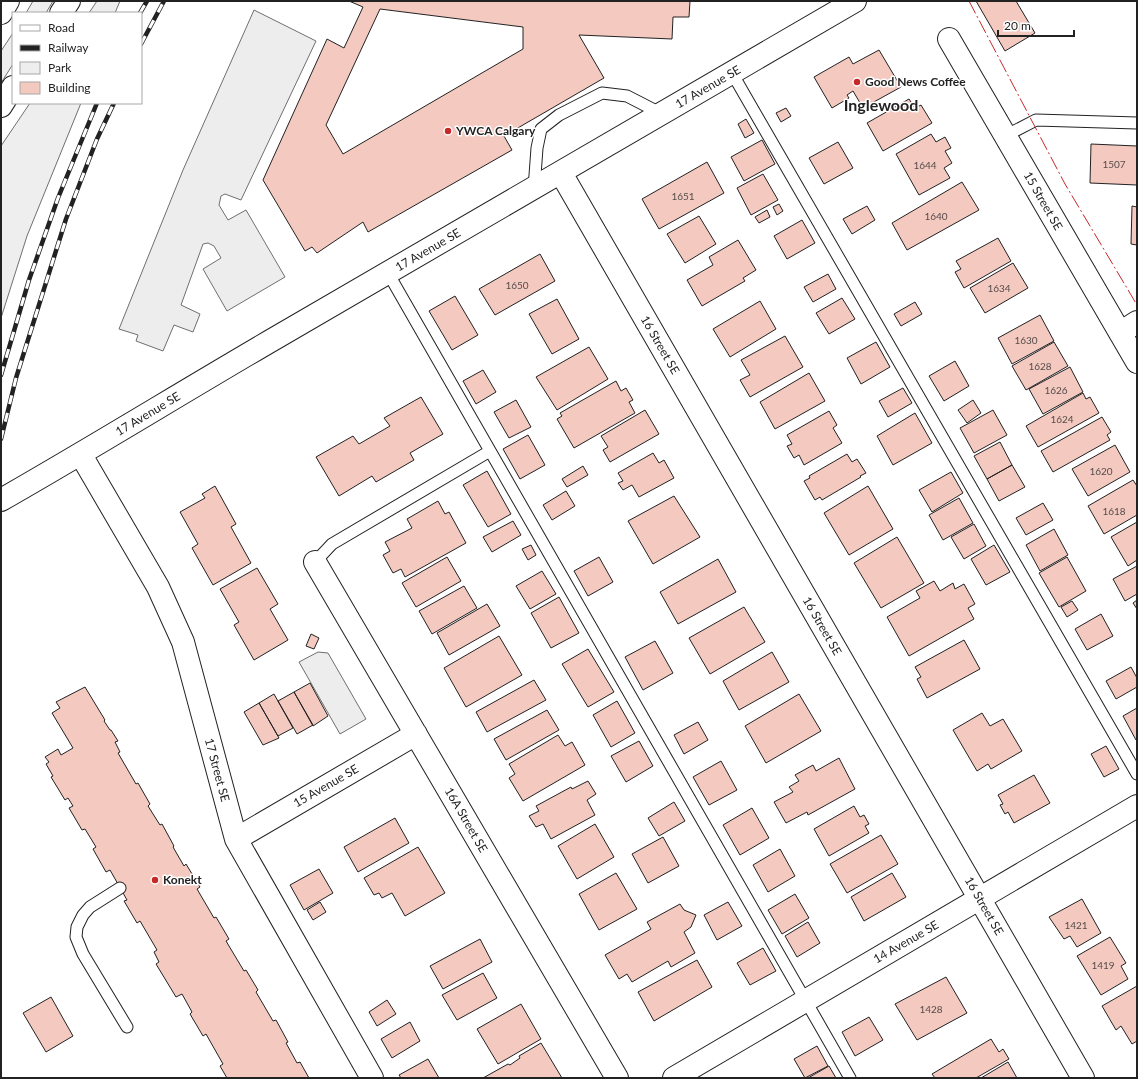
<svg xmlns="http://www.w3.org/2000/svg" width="1138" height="1079" viewBox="0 0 1138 1079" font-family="Lato,sans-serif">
<rect width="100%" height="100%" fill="#fff"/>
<!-- green -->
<path fill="#eee" stroke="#6f6f6f" d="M33,1h20l-7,12h-20z
M97,1h23l-5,12h-26z
M13,33v31l-12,19v-32z
M30,103h51l-54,133 -26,82v-172z"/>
<!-- parking -->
<path fill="#ededed" stroke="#6f6f6f" d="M254,10l62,31 -75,159 -16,-6 -4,2 -2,9 9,15 18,-10 39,67 -58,34 -24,-42 18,-11 -7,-12 -6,-3 -5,1 -22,61 19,9 -7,18 -19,-7 -11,26 -27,-10 2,-6 -19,-6 64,-159z
M318,652l10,1 38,66 -26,15 -41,-72z"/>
<!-- building -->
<path fill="#f3c9c0" stroke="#222" fill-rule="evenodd" d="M349,1h341l-1,16h-16l-1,22 -93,-4 25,43 -100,58 8,14 -144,82 -5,-10 -46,31 -5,-6 -7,4 -42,-71 64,-141 17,9 19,-41zM380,9l143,18v22l-180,105 -17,-29z
M976,1h40l19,32 -30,18z
M879,50l22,37 -38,21 -10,-17 -6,4 2,3 -17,10 -18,-31 35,-20 4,7z
M909,99l6,9 6,-3 11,18 -49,28 -16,-28z
M786,108l5,8 -10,6 -5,-9z
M746,119l8,14 -9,5 -7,-14z
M931,134l5,8 9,-5 6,11 -6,3 7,12 -8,5 6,10 -31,17 -23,-41z
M762,140l13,24 -31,17 -13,-24z
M838,142l15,26 -29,16 -15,-26z
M1091,144l46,2v39l-47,-2z
M707,162l17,31 -65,36 -17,-30z
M763,174l15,26 -27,15 -14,-27z
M962,182l17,28 -72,40 -15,-27z
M779,204l4,7 -6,4 -4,-8z
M867,206l8,14 -23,14 -9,-15z
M1132,206l5,1v41v-3l-6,-1z
M767,210l3,7 -11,6 -4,-6z
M699,216l17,28 -31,19 -18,-29z
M802,220l13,23 -28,16 -13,-23z
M998,238l13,23 -47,27 -9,-16 6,-3 -5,-8z
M738,240l18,30 -13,8 2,3 -43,25 -15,-26 26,-15 -4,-8z
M540,254l15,27 -60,34 -16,-26z
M1013,263l15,25 -43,25 -15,-25z
M828,274l8,15 -23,13 -9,-15z
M455,296l23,39 -26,15 -23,-39z
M842,298l13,21 -26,15 -13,-21z
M557,299l22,40 -27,15 -23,-40z
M760,301l16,28 -46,28 -17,-28z
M915,302l7,12 -21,12 -7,-12z
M1040,315l14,26 -42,23 -14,-26z
M785,336l18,31 -53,30 -10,-17 10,-5 -9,-15z
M876,342l14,25 -29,17 -14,-26z
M1054,342l14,24 -42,24 -14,-24z
M589,347l19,32 -51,31 -21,-33z
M955,361l14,25 -25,15 -15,-25z
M1070,367l13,25 -40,22 -14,-25z
M483,370l13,22 -20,12 -13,-23z
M809,373l16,28 -50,28 -15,-27z
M616,381l5,10 5,-3 7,12 -4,2 6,11 -61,35 -17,-29 5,-3 -2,-3z
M903,388l9,15 -24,14 -9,-16z
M1083,393l3,6 4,-2 9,16 -61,34 -12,-21z
M421,397l22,37 -33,19 4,7 -38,22 -4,-6 -33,20 -23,-39 37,-21 6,8 31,-18 -6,-8z
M516,400l15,27 -22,11 -15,-26z
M973,400l8,13 -14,10 -9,-13z
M645,410l14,24 -49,28 -7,-12 5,-3 -7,-11z
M993,410l14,25 -33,18 -14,-25z
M829,411l8,14 -4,3 9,15 -38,22 -5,-10 -5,3 -7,-12 5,-2 -5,-9z
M915,413l17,30 -39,22 -16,-29z
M1102,417l9,15 -4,3 3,5 -57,32 -12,-21z
M528,435l17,30 -25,14 -17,-30z
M1000,442l12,23 -25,14 -13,-23z
M1115,445l15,27 -42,24 -16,-27z
M653,453l6,10 5,-3 10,18 -35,19 -7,-12 -9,5 -5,-7 5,-2 -5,-8z
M847,454l5,8 5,-3 9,14 -6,3 1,1 -39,23 -2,-3 -5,3 -11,-19 6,-3 -1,-2z
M1012,465l13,22 -26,14 -12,-22z
M583,466l5,9 -21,12 -5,-8z
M487,471l24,43 -23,13 -25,-42z
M951,472l12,21 -31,19 -13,-22z
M1133,480l4,6v29l-33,19 -16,-28z
M215,486l21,38 -5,3 20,36 -38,22 -21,-37 6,-4 -18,-32 25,-14 -3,-4z
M868,486l25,43 -44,26 -25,-42z
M566,491l9,15 -23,14 -9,-15z
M674,496l26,41 -47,27 -25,-43z
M959,498l14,25 -30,17 -14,-25z
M438,501l7,13 4,-2 17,31 -61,34 -4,-8 -8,4 -10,-18 7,-4 -5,-9 27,-14 -5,-9z
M1043,503l10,17 -27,15 -10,-17z
M513,521l8,14 -29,17 -9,-15z
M1137,522v38l-9,6 -17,-29z
M974,524l12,22 -22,13 -13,-22z
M1054,529l14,26 -28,16 -14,-26z
M897,537l27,46 -43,25 -27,-45z
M531,545l5,10 -8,5 -6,-11z
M994,545l16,27 -24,13 -15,-26z
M447,557l14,24 -45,26 -14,-24z
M599,557l14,25 -25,14 -14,-25z
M1067,557l19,34 -27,16 -20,-34z
M718,559l18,33 -58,32 -18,-32z
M1137,566v28l-12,7 -12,-22z
M257,568l21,36 -8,5 18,31 -34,20 -20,-35 5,-3 -19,-33z
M542,571l14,23 -26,15 -14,-23z
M934,581l6,10 13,-8 2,6 9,-5 11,20 -7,4 6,11 -65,37 -22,-39 33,-19 -4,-7z
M464,586l13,22 -45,26 -13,-23z
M559,597l20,36 -28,15 -20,-35z
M1137,600v9l-4,-6z
M1072,601l6,9 -11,7 -6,-10z
M487,604l13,22 -51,29 -12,-22z
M744,607l21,35 -55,32 -21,-36z
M1101,614l12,22 -26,14 -12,-21z
M311,634l8,4 -5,11 -8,-3z
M499,636l23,39 -56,32 -22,-39z
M964,640l16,29 -53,29 -10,-19 4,-2 -6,-10z
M655,641l18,32 -30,17 -18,-33z
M588,649l26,43 -26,15 -26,-43z
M772,652l17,30 -50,28 -16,-29z
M1131,667l6,11v9l-21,12 -10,-18z
M534,680l12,20 -59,32 -11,-20z
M310,683l18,33 -15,10 -19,-34z
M85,687l20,33 -1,1 6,9h1l7,11 -3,1 5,10 -2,1 18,31 2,-1 12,21 -2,2 12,19 2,-1 12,22 -1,1 11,19 2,-2 14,23 -3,2 17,29 2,-1 13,22 -3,2 18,30 2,-1 12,20 -2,2 17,29 3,-1 12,22 -2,1 11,20 3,-1 9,16h-82l-7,-12 3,-2 -17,-30 -3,2 -13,-22 2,-2 -10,-18 -6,3 -20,-33 3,-2 -5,-10 3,-2 -17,-29 -3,2 -13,-22 3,-1 -17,-30 -4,2 -13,-23 3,-2 -11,-18 -3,1 -13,-22 4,-2 -5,-8 -3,2 -14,-23 2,-1 -7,-12 3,-2 -4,-5 13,-8 3,6 12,-7 -21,-35 8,-5 -4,-6z
M294,692l19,33 -16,9 -19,-33z
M274,694l19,34 -15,8 -19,-33z
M799,694l22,37 -55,32 -21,-37z
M617,701l18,32 -24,14 -18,-32z
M259,703l20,35 -16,7 -19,-33z
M1137,708v31l-1,1 -13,-24z
M547,710l12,20 -53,30 -12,-21z
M982,713l8,13 13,-7 19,32 -31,18 -3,-5 -11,7 -24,-41z
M698,722l10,18 -24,14 -10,-19z
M558,735l7,11 7,-4 13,23 -62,36 -14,-23 6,-4 -6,-10z
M639,741l14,25 -27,16 -15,-26z
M1106,746l13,23 -15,8 -13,-23z
M839,758l16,31 -47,26 -1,-3 -21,11 -12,-21 19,-10 -4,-5 10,-6 -4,-6 18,-10 3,6z
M721,761l16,29 -28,15 -16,-28z
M1034,775l16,28 -36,20 -6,-11 -3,2 -5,-9 3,-1 -5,-9z
M588,781l8,13 -9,6 8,15 -44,24 -8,-15 -7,3 -7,-11 10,-5 -3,-5 35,-19 1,2z
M674,802l11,19 -26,15 -11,-18z
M854,806l6,11 4,-2 5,9 -4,2 4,7 -40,23 -15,-27z
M752,808l17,30 -29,17 -17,-30z
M395,818l14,25 -51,29 -14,-25z
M595,824l19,33 -37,22 -19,-33z
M881,835l17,29 -51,29 -17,-29z
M663,837l16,29 -31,17 -16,-29z
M418,847l27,46 -40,23 -13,-23 -10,5 -3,-5 -5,2 -10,-17z
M780,849l15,27 -27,16 -15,-27z
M319,869l14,24 -29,17 -14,-25z
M616,873l21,36 -38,21 -20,-36z
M892,873l14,24 -42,24 -13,-24z
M795,894l14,24 -27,16 -14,-24z
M1082,899l19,34 -24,14 -7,-11 -6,3 -15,-22z
M320,902l6,10 -13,8 -6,-10z
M728,902l14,24 -25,14 -13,-25z
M680,904l4,6 12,5 -5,12 -7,5 11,21 -24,14 -3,-6 -36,21 -5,-8 -8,5 -14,-24 46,-26 -4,-7z
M808,922l12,21 -23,14 -12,-21z
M1110,937l16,26 -5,3 7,13 -27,16 -24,-39z
M480,939l12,23 -49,27 -13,-23z
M763,948l13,23 -26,14 -13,-22z
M697,960l15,27 -58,34 -16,-29z
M483,973l14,25 -40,22 -15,-25z
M946,977l21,36 -50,27 -22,-36z
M1137,986v55l-5,3 -11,-18 -5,4 -14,-24z
M51,997l22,39 -27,16 -23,-39z
M387,1000l9,14 -19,12 -8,-14z
M521,1004l20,35 -43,25 -21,-35z
M869,1017l14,23 -28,16 -13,-24z
M410,1022l10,19 -28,17 -11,-19z
M991,1039l8,13 4,-3 6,10 -33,19h-41l-3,-4z
M541,1043l21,35h-79l25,-14 2,1 10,-7 -1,-2z
M817,1046l11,20 -23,12 -11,-19z
M428,1059l11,19h-38l-2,-3z
M1008,1062l9,16h-36z
M829,1066l7,12h-28z"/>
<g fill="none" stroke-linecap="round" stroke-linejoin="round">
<defs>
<path id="service" d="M732,73l405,701
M1005,136l31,-16 101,3
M534,189l3,-41 4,-19 18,-14 43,-22 25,3 35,18
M388,273l462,805
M315,562l17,-18 158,-93
M120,888l-30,19 -7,8 -6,12 -1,10 7,17 44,73"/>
<path id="minor" d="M949,39l188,323
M561,173l522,905
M1120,333l17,-11
M81,455l77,132 25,55 53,197 136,239
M1,500c93,-53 185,-110 278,-164 192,-112 385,-222 576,-335
M315,562l302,516
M236,839l180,-105
M674,1078l463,-272"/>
<path id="secondary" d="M1,13l7,-12
M61,13l8,-12
M1,106l12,-19"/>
</defs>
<!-- service casing -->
<use href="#service" stroke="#222" stroke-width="13"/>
<!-- minor casing -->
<use href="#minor" stroke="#222" stroke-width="24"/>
<!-- secondary casing -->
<use href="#secondary" stroke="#222" stroke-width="24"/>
<!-- service -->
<use href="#service" stroke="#fff" stroke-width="11"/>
<!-- minor -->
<use href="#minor" stroke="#fff" stroke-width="22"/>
<!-- secondary -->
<use href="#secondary" stroke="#fff" stroke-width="22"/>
<defs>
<path id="rail" d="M140,13l7,-12
M141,44l23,-43
M1,375l28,-95 29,-82 39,-95
M1,439l15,-61 50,-159 31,-80 17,-36"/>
</defs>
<!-- rail casing -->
<use href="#rail" stroke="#222" stroke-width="4.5"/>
<!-- rail -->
<use href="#rail" stroke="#fff" stroke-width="3" stroke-dasharray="9" stroke-linecap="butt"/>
<!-- power -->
<path stroke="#c62828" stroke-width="1" stroke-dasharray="14 3 2 3" stroke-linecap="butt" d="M969,1l96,183 72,121"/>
</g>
<!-- markers -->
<g fill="#c62828" stroke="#fff" stroke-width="1.5">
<circle cx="857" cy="82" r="4"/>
<circle cx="448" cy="131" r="4"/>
<circle cx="155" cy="880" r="4"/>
</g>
<g text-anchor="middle" stroke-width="3" stroke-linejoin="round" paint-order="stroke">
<!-- number labels -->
<g font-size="10" fill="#564c4a">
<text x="1114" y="168">1507</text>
<text x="925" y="169">1644</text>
<text x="683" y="200">1651</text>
<text x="936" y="220">1640</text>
<text x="517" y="289">1650</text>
<text x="999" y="292">1634</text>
<text x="1026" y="344">1630</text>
<text x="1040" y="370">1628</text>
<text x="1056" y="394">1626</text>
<text x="1062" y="423">1624</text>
<text x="1101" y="475">1620</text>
<text x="1114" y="515">1618</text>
<text x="1076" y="929">1421</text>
<text x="1103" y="969">1419</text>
<text x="931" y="1013">1428</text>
</g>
<!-- poi labels -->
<g font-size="12" font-weight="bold" fill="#222" stroke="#fff" text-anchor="start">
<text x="865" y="86">Good News Coffee</text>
<text x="456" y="135">YWCA Calgary</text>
<text x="163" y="884">Konekt</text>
</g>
<!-- street labels -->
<g font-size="12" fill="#222" stroke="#fff">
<text transform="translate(708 87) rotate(-30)" y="4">17 Avenue SE</text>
<text transform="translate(1043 201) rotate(60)" y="4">15 Street SE</text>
<text transform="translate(428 250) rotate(-30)" y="4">17 Avenue SE</text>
<text transform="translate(660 345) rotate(60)" y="4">16 Street SE</text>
<text transform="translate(148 414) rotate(-31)" y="4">17 Avenue SE</text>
<text transform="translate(822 626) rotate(60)" y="4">16 Street SE</text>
<text transform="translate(217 770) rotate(75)" y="4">17 Street SE</text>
<text transform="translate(326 786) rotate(-30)" y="4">15 Avenue SE</text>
<text transform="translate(466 820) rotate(60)" y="4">16A Street SE</text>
<text transform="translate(984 906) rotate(60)" y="4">16 Street SE</text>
<text transform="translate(906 942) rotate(-30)" y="4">14 Avenue SE</text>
</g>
<!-- district labels -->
<g font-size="16" font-weight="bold" fill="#222" stroke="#fff">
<text x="881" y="111">Inglewood</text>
</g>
</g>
<!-- border -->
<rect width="1138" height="1079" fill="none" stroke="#222222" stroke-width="4"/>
<!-- legend -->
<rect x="12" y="12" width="130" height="92" fill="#ffffff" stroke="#a7a7a7"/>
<rect x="20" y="25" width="20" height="6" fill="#ffffff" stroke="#a7a7a7"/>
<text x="48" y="32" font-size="12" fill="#222222">Road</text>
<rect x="20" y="45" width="20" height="6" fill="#222222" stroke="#a7a7a7"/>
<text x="48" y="52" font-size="12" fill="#222222">Railway</text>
<rect x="20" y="62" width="20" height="12" fill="#eeeeee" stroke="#a7a7a7"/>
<text x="48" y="72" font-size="12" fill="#222222">Park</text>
<rect x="20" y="82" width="20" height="12" fill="#f3c9c0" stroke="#a7a7a7"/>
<text x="48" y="92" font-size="12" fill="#222222">Building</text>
<!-- scale -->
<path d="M998 30v6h76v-6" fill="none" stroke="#222222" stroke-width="2"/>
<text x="1004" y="30" font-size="12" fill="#222222" stroke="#ffffff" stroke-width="3" paint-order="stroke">20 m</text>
</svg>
